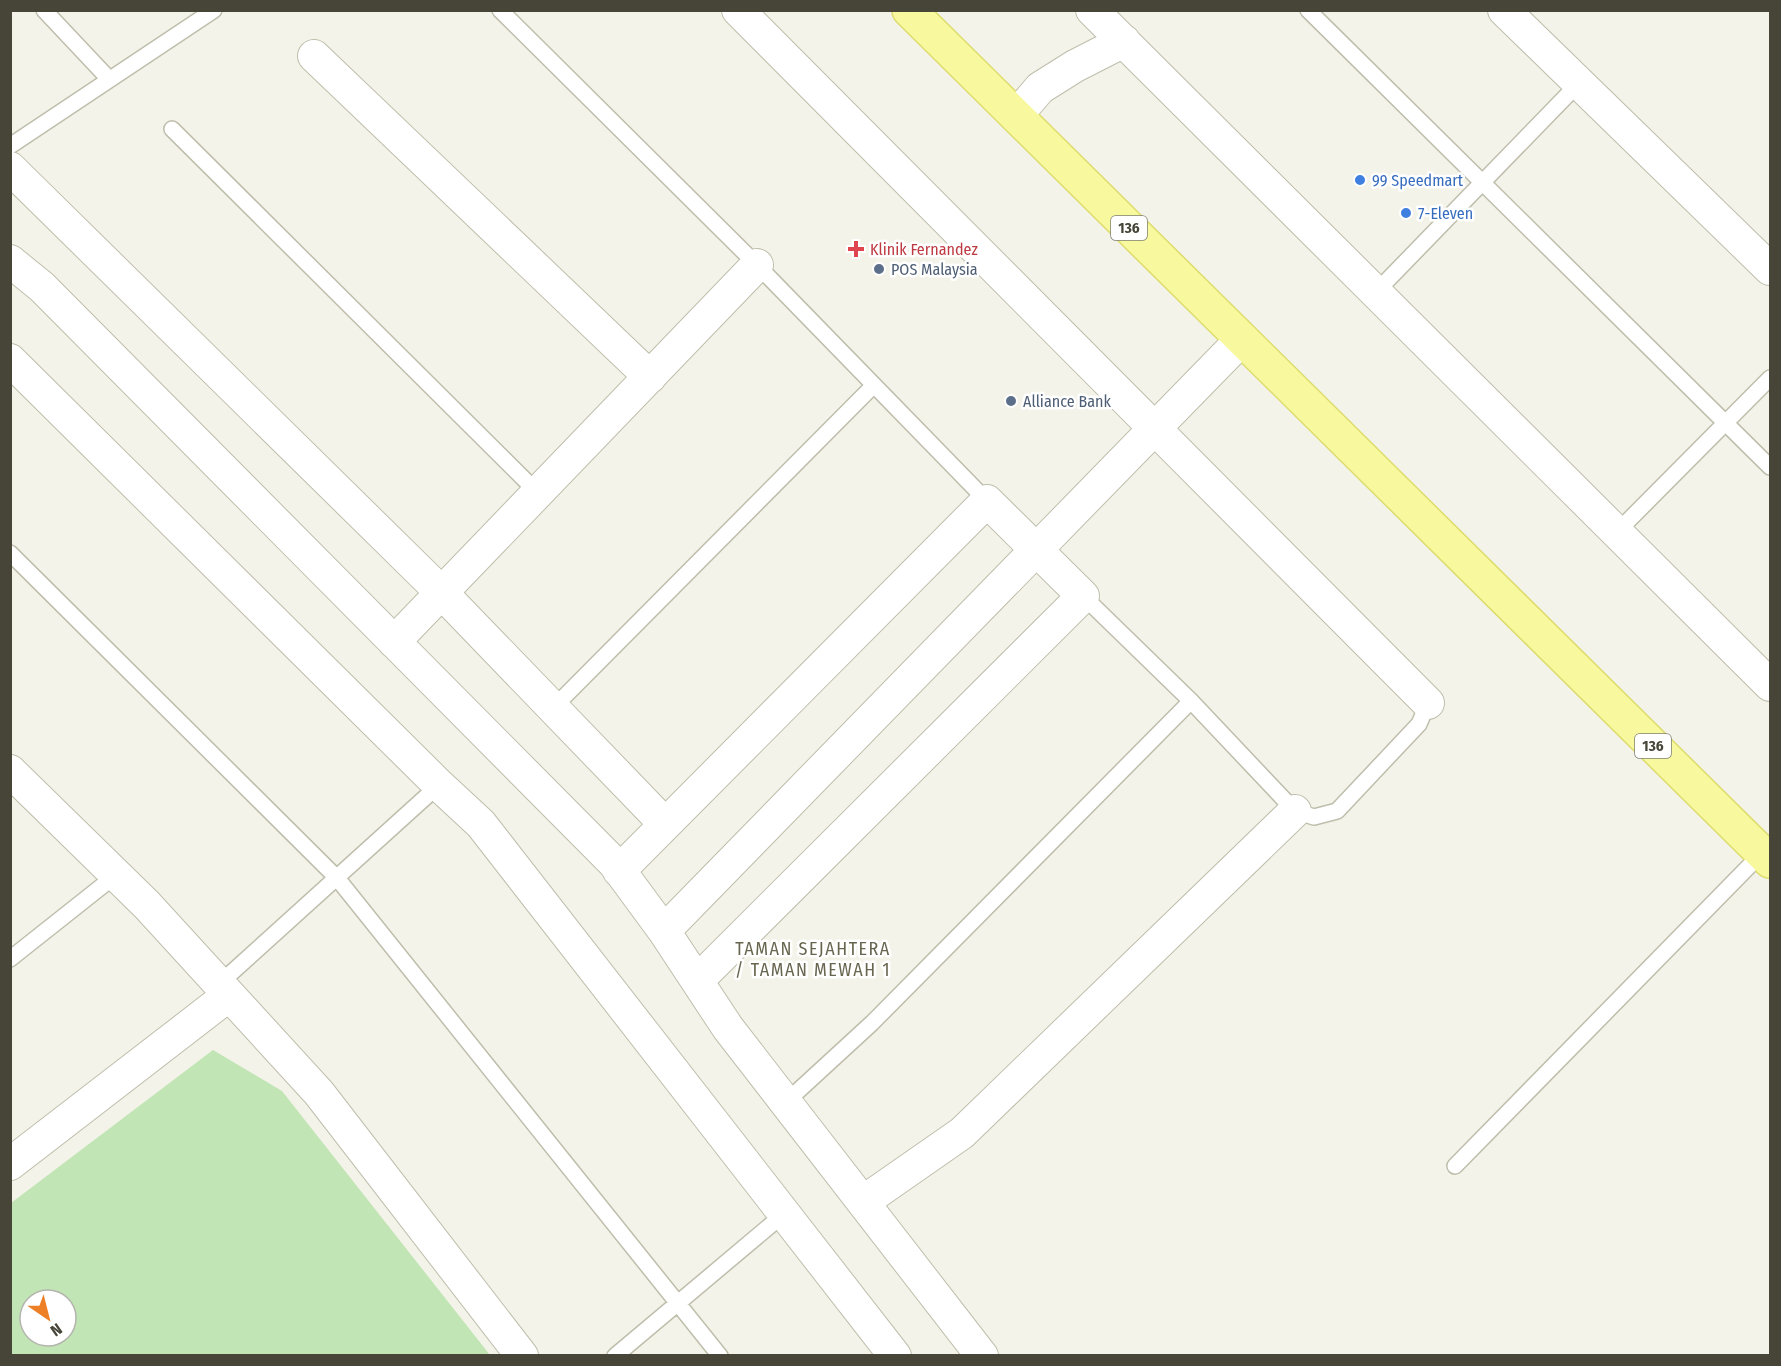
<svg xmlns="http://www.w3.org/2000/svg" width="1781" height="1366" viewBox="0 0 1781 1366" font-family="'Fira Sans Condensed',sans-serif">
<rect width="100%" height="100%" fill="#f4f3e9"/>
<!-- green -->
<path fill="#c1e5b5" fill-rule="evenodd" d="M213,1050l69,41 208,264h-479v-152zM30,1300h36v36h-36z"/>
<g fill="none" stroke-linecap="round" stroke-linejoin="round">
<defs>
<path id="service" d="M44,10l65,69
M500,10l257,255 230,236
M1308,10l462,457
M172,129l366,364
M10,146l204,-136
M1376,292l203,-209
M1617,532l153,-154
M10,553l327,325 383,478
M1083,596l108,105 104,110 19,6 23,-6 82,-87 9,-21
M553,708l321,-323
M10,959l106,-84
M219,984l220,-199
M786,1102l86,-79 319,-322
M1455,1166l307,-313
M615,1356l170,-143"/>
<path id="minor" d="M738,10l690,693
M1092,10l678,675
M1504,10l266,259
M314,56l336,321
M1016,116l24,-28 35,-22 49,-25
M10,168l432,425 223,231
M10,261l32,26 572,576 50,68 64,97 254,328
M10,360l429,425 42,39 414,532
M394,642l363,-377
M10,771l137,134 172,188 203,263
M619,871l368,-370 96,95 -386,385
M664,931l578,-592
M10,1164l219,-169
M863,1202l99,-69 333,-322"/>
<path id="primary" d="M909,10l861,851"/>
</defs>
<!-- service casing -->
<use href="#service" stroke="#bfbeac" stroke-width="18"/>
<!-- minor casing -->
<use href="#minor" stroke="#bfbeac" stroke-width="34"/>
<!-- primary casing -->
<use href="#primary" stroke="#dddc6e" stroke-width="36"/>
<!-- service -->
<use href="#service" stroke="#fff" stroke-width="15"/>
<!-- minor -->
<use href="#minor" stroke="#fff" stroke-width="32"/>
<!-- primary -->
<use href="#primary" stroke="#f8f89e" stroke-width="33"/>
</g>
<!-- markers -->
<g fill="#3f7fe0" stroke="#fff" stroke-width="2">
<circle cx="1360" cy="180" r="6"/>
<circle cx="1406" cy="213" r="6"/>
</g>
<path fill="#e0444e" stroke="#fff" stroke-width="2" d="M853 240h6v6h6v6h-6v6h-6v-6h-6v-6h6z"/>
<g fill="#5c6f8a" stroke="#fff" stroke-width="2">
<circle cx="879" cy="269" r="6"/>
<circle cx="1011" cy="401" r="6"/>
</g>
<g text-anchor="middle" stroke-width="5" stroke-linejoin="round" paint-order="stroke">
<!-- shield labels -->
<g fill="#fff" stroke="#7e7d74" stroke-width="1.5">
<rect x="1111" y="216" width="36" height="24" rx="4.5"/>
<rect x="1635" y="734" width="36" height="24" rx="4.5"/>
</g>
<g font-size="15" font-weight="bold" fill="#474538">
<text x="1129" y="233">136</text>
<text x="1653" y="751">136</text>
</g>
<!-- shop labels -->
<g font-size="16" fill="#366cbe" stroke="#fff" text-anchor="start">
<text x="1372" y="186">99 Speedmart</text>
<text x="1418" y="219">7-Eleven</text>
</g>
<!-- health labels -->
<g font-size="16" fill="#be3a42" stroke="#fff" text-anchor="start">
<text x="870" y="255">Klinik Fernandez</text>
</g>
<!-- service labels -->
<g font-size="16" fill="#4e5e75" stroke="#fff" text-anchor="start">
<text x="891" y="275">POS Malaysia</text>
<text x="1023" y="407">Alliance Bank</text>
</g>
<!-- neighbourhood labels -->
<g font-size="18" letter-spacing="1.5" fill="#696650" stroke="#fff">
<text x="813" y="955">TAMAN SEJAHTERA<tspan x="813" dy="21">/ TAMAN MEWAH 1</tspan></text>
</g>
</g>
<!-- border -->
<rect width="1781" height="1366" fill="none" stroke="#474538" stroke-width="24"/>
<!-- north arrow -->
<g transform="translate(48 1318) rotate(145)"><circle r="28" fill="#ffffff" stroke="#b5b5af" stroke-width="1.5"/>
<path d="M0-4.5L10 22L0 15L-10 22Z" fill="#ed7f27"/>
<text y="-9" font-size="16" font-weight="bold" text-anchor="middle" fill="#474538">N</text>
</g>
</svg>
